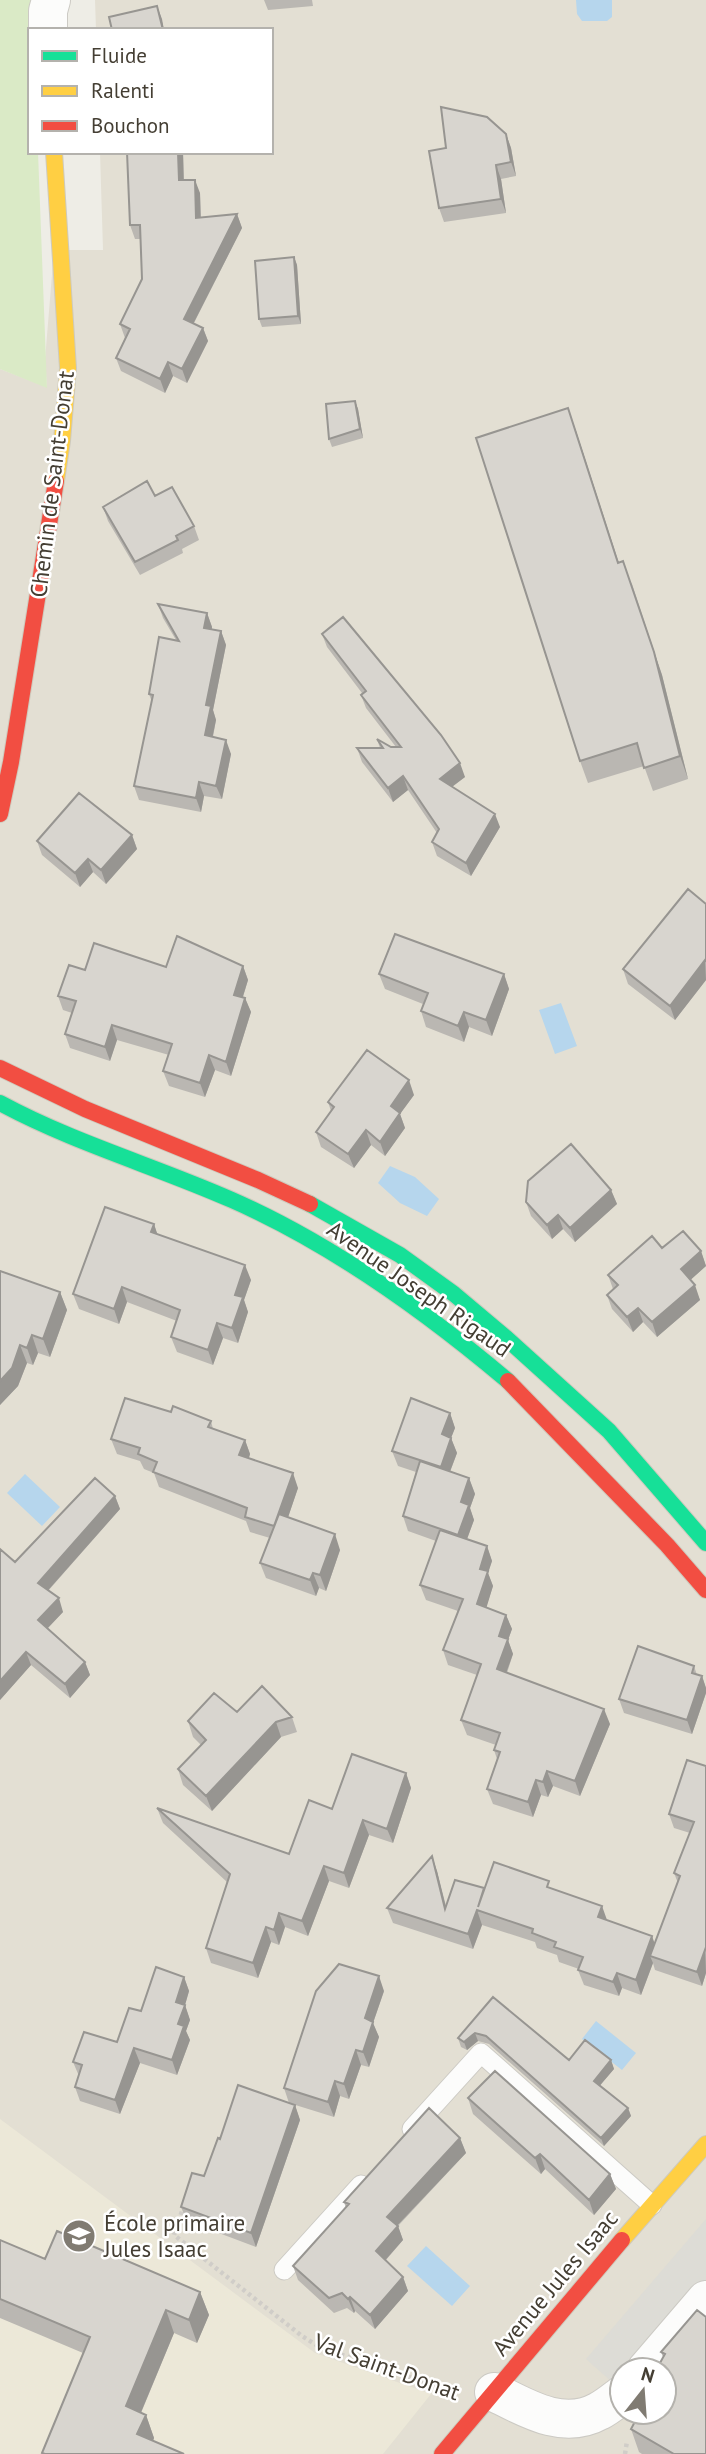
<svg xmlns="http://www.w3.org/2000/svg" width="706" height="2454" viewBox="0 0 706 2454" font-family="'PT Sans',sans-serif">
<rect width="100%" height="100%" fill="#eeede6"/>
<!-- residential -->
<path fill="#e3dfd3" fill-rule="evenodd" d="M95,0h611v2454h-706v-2085l47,18 -2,-27 9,-110h49l-3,-98h171v-122h-175zM622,2370h42v42h-42z"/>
<!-- education -->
<path fill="#ece8d8" d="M0,2119l315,234 116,41 -48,60h-383z"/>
<!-- green -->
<path fill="#daeac6" d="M0,0h33l-3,30v122h8l9,236 -47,-19z"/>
<!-- parking -->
<path fill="#dddcd6" d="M706,2219v81l-60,70h-24v21l-36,-32z"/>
<!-- water -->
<path fill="#b6d6ed" d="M576,0h36v17l-5,4h-25l-5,-7z
M561,1003l16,43 -22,8 -16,-44z
M390,1166l25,11 24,22 -12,17 -27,-13 -22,-20z
M25,1474l35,33 -18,19 -35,-33z
M596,2021l40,32 -14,17 -40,-31z
M426,2246l44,40 -18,20 -45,-40z"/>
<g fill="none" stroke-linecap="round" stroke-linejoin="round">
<defs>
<path id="lane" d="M412,2129l69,-76 171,152
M284,2270l77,-85"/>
<path id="street" d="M48,30v-19l3,-11
M646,2370l60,-70
M494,2392c32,16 69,39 105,19 8,-4 15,-10 23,-16"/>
<path id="fast" d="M0,1103c74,40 155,63 232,97 100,44 192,110 276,181
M310,1204l90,51 54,39 51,43 104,94 97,112"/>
<path id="slow" d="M54,152l14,216 -6,73 -6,40
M622,2240l84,-96"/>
<path id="jam" d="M0,814l11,-52 45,-281
M0,1068l85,41 173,71 52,24
M508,1381l159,164 39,45
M442,2454l180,-214"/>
</defs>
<!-- lane casing -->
<use href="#lane" stroke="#cccac4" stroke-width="21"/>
<!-- street casing -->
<use href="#street" stroke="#cccac4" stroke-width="40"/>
<!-- fast casing -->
<use href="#fast" stroke="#cecabd" stroke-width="18"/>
<!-- slow casing -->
<use href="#slow" stroke="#cecabd" stroke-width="18"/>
<!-- jam casing -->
<use href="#jam" stroke="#cecabd" stroke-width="18"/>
<!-- path -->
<path stroke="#d0cdc8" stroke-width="4.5" stroke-dasharray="3.5 3.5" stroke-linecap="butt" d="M184,2205l-10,30 128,101 19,12 125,41
M625,2454l2,-13"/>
<!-- lane -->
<use href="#lane" stroke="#fcfcfb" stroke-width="19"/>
<!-- street -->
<use href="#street" stroke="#fcfcfb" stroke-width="38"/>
<!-- fast -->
<use href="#fast" stroke="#16e098" stroke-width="16"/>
<!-- slow -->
<use href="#slow" stroke="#ffcf43" stroke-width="16"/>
<!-- jam -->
<use href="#jam" stroke="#f24e42" stroke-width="16"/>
</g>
<!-- wall -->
<path fill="#bab7b2" d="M264,0h48l1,6 -45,4z
M506,134l5,14 5,28 -15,3 5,34 -62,9 -5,-14 7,-60z
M127,152h56l1,28 16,13 1,25 36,-4 5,14 -48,95 9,5 5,13 -21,42 -14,-7 -8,17 -44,-22 -5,-13 9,-20 -5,-14 22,-45 -2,-40h-5l-5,-14z
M294,257l3,8 4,59 -39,3 -3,-8z
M355,401l3,8 5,29 -31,9 -3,-8z
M576,431l43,132 13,21 30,91 26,104 -35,12 -9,-25 -56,17 -8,-22z
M155,496l39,30 5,14 -17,9 1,4 -43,22 -32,-54 -5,-14z
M158,604l49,9 5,14v2l9,2 5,14 -13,65 3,10 -3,17 18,17 -9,45 -18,-3 -3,16 -62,-12 -5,-14 18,-84 -3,-8 27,-54 -13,-22z
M322,634l143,143 -13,10 48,40 -29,49 -34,-20 -5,-14 5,-9 -29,-43 -15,12 -31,-40 -5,-14h23l-3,-9 14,8h5l-30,-39 -5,-13 1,-2 -35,-46z
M132,835l5,14 -31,35 -13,-12 -13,15 -38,-32 -5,-14z
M706,904v76l-31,40 -47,-36 -5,-15z
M243,966l5,14 -5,17 2,1 6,14 -20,64 -16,-6 -10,27 -36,-11 -6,-15 6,-16 -52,-15 -7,21 -40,-13 -5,-14 7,-21 -9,-3 -5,-14 27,-26 81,-3z
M379,974h125l5,15 -17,47 -23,-9 -5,15 -38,-15 -5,-16 2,-7 -38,-15z
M414,1095l-14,19 5,14 -20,28 -14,-11 -17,23 -33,-21 -5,-15 15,-21 -3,-9z
M611,1190l6,14 -42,38 -12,-13 -11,10 -21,-23 -5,-14z
M154,1224l3,10 94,46 -7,20 4,12 -10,31 -15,-5 -10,27 -36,-13 -6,-15 6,-16 -50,-19 -8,22 -40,-15 -6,-15z
M662,1248l39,3 5,15 -16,14 10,20 -43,37 -14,-15 -10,10 -21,-23 -5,-14 6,-6 -5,-14z
M0,1271l60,21 7,18 -17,47 -12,-4 -5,12 -6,-2 -9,23 -18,19z
M171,1412l40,9 2,8 32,11 5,14 -1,4 49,30 -10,29 52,33 -14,41 -7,-3 -3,8 -50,-18 -6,-15 10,-25 -20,-6 -4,-11 -87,-34 -5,-14 -10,-4 -4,-8 -23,-7 -6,-15z
M450,1413l5,15 -4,10 6,15 -7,19 19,6 6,16 -5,14 4,12 -7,19 20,7 5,15 -4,12 5,13 -7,21 20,8 6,14 -4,11 5,14 -6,19 103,51 -30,72 -27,-10 -5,11 -7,-2 -8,22 -40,-13 -6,-15 10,-30 -3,-9 2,-5 -29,-10 -6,-15 16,-45 -29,-10 -5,-15 15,-39 -32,-11 -6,-15 16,-44 -28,-10 -5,-15 13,-44 -18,-6 -6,-15z
M115,1496l5,13 -72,82 15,21 -15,16 37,34 5,13 -20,23 -39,-33 -31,35 15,-138z
M694,1666l3,9 5,1 4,12v5l-14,41 -68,-21 -5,-14z
M237,1712l55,5 5,15 -16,5 -69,74 -29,-26 -5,-16 23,-24 -8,-8 -5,-16z
M706,1766v207l-4,13 -47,-16 -2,-7 -12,32 -19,-7 -3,8 -35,-11 -6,-15 1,-1 -20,-7 -2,-7 -20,-7 -2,-6 -53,-17 -9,24 -80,-26 -6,-15 50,-37 9,35 38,-18 68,1 55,31 48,23 23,-60 -4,-10 16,-40 -16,-5 -5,-14z
M406,1773l5,15 -18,55 -24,-8 -20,53 -20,-7 -21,55 -23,-9 -6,18 -8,-3 -13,36 -47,-15 -5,-15 21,-66 -64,-59 -6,-15 132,46 43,-45z
M184,1977l5,14 -4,14 5,15 -4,11 4,9 -13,35 -37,-12 -20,51 -40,-13 -5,-14 4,-11 -6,-14 44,-20 24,-31z
M384,1991l-11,32 6,14 -10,30 -8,-2 -12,34 -9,-3 -6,21 -45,-14 -5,-15z
M493,1997l76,63h42l3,9 -14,16 28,23 3,8 -27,30 -115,-102 -11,-3 -11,9 -6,-3 -3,-9z
M468,2098l142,76 6,15 -22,26 -49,-46 -4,5 -68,-60z
M295,2105l5,15 -44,127 -69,-26 -6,-14 23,-31 16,-37z
M460,2138l6,15 -68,73 5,14 -17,20 17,17 5,14 -33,38 -20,-18 -1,2 -7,-5 -13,5 -36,-33 -5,-14 53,-58 -2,-6z
M0,2240l45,19 155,33 9,23 -12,28 -23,-10 -33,80 5,2 8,23 -1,3 31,13h-142v-1l41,-100 -83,-35z
M697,2310l9,144h-64l-3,-2 -8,-23 33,-17 -1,-55 -2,-5z"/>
<!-- shaded-wall -->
<path fill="#979591" d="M157,6l5,13 2,11h-1z
M506,134l5,14 5,28 -5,-14z
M178,152h5l1,42 -5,-14z
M496,165l5,14 5,34 -5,-14z
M195,180l5,13 1,39 -5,-14z
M237,214l5,14 -53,104 -5,-13z
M294,257l3,8 4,59 -3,-8z
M203,328l5,13 -21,42 -5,-14z
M168,362l5,14 -8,17 -5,-14z
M355,401l3,8 5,29 -3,-9z
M568,408l8,23 50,155 -8,-23z
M623,561l39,114 26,104 -8,-23z
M207,613l5,14 -3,15 -5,-14z
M221,631l5,14 -13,65 3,10 -6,29 -5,-14 1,-30z
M226,740l5,14 -9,45 -6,-13z
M460,763l5,14 -20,15 -5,-13z
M403,776l5,14 -15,12 -5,-14z
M199,782l5,14 -3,16 -5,-14z
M495,814l5,13 -29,49 -5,-13z
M132,835l5,14 -31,35 -5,-14z
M88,859l5,13 -13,15 -5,-14z
M705,960l1,20 -31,40 -5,-14z
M243,966l5,14 -9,29 -5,-14z
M504,974l5,15 -17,47 -6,-16z
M245,998l6,14 -20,64 -5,-14z
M464,1012l5,15 -5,15 -6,-16z
M112,1025l5,15 -7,21 -5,-14z
M209,1055l6,15 -10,27 -5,-14z
M409,1080l5,15 -14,19 5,14 -20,28 -5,-14 11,-36z
M366,1130l5,15 -17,23 -6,-14z
M611,1190l6,14 -42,38 -5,-14z
M558,1215l5,14 -11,10 -5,-14z
M154,1224l5,15 -8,-7z
M701,1251l5,15 -20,18 -5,-15z
M245,1265l6,15 -7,20 4,12 -10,31 -6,-15 3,-33z
M695,1285l5,15 -43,37 -5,-15z
M122,1287l5,15 -8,22 -5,-15z
M60,1292l7,18 -17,47 -7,-18z
M638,1308l5,14 -10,10 -6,-15z
M217,1323l6,15 -10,27 -5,-15z
M32,1335l6,18 -5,12 -6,-17z
M20,1345l7,18 -9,23 -18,19v-24z
M450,1413l5,15 -4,10 6,15 -11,29 -5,-15 1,-33z
M245,1440l5,14 -5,16 -6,-15z
M293,1473l5,15 -18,53 -6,-15z
M469,1478l6,16 -5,14 4,12 -11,30 -5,-15 3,-33z
M115,1496l5,13 -77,87 -5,-13z
M335,1534l5,16 -14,41 -6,-16z
M487,1546l5,15 -4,12 5,13 -10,33 -6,-15 3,-35z
M313,1573l6,15 -3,8 -6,-16z
M59,1598l4,14 -20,21 -5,-13z
M506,1615l6,14 -4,11 5,14 -11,30 -5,-15 2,-33z
M26,1652l5,13 -31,35v-19z
M85,1662l5,13 -20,23 -5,-14z
M702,1676l4,12v5l-14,41 -5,-14z
M604,1709l6,15 -30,72 -5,-15z
M276,1722l5,15 -69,74 -6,-15z
M547,1771l6,15 -5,11 -5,-15z
M406,1773l5,15 -18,55 -6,-14z
M536,1780l5,15 -8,22 -5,-15z
M363,1820l6,15 -20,53 -5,-15z
M432,1856l5,15 13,53 -5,-15z
M324,1866l5,15 -21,55 -6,-15z
M602,1906l5,14 -9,-3z
M477,1910l5,15 -9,24 -5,-15z
M279,1913l6,14 -6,18 -5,-15z
M266,1927l5,15 -13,36 -5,-15z
M652,1936l5,14 -7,6 3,7 -12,32 -5,-15z
M705,1947l1,26 -4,13 -5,-14z
M617,1973l5,15 -3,8 -6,-14z
M379,1976l5,15 -11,32 6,14 -10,30 -6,-15 2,-34z
M184,1977l5,14 -4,14 5,15 -4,11 4,9 -13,35 -5,-15 6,-36 -2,-22z
M475,2033l3,8 -11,9 -3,-8z
M134,2048l6,15 -20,51 -5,-14z
M356,2050l5,15 -12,34 -5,-15z
M611,2060l3,9 -17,20 -3,-8z
M335,2081l5,15 -6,21 -6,-15z
M295,2105l5,15 -44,127 -5,-14z
M628,2108l3,8 -27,30 -3,-8z
M460,2138l6,15 -74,78 -5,-14z
M540,2154l5,15 -4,5 -6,-16z
M610,2174l6,15 -22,26 -5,-15z
M398,2226l5,14 -22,25 -5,-14z
M403,2277l5,14 -33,38 -5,-14z
M200,2292l9,23 -12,28 -8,-23z
M350,2297l5,14 -1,2 -6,-14z
M166,2310l8,23 -40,96 -8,-23z
M146,2415l8,23 -7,16 -10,-20z"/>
<!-- building -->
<path fill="#d8d5cf" stroke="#979591" stroke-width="2" d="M157,6l6,24h-51l-3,-13z
M441,107l46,10 19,17 5,28 -15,3 5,34 -62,9 -10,-57 17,-3z
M127,152h51l1,28h16l1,38 41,-4 -53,105 19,9 -21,41 -14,-7 -8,17 -44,-21 14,-29 -10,-5 22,-45 -2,-54h-10z
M294,257l4,59 -39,3 -4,-58z
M355,401l5,28 -31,10 -3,-35z
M568,408l50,155 5,-2 31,91 26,104 -36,12 -7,-25 -57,18 -104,-323z
M147,481l8,15 17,-9 22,39 -18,10 2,4 -43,22 -32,-55z
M158,604l49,9 -3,15 17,3 -15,74 5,1 -6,29 21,5 -10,46 -17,-4 -3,16 -62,-12 19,-91 -4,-1 10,-57 20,4z
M343,617l98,118 19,28 -20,16 55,35 -29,49 -34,-21 7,-13 -36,-53 -15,12 -31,-40h26l-6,-9 14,8h10l-40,-52 5,-4 -44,-57z
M79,793l53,42 -31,35 -13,-11 -13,14 -38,-32z
M688,889l18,15v57l-1,-1 -35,46 -47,-37z
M395,934l109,40 -18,46 -22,-8 -6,14 -37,-15 7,-18 -49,-19z
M177,936l66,30 -9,29 11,3 -19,64 -17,-7 -9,28 -37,-12 9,-27 -60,-19 -7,22 -40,-13 11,-33 -18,-5 11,-31 16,5 9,-27 72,24z
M367,1050l42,30 -18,26 9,7 -20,29 -14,-12 -18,24 -32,-22 18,-25 -6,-5z
M571,1144l40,46 -41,38 -12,-13 -11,10 -21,-23 2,-21z
M105,1207l49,17 -3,8 94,33 -10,30 8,2 -11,31 -15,-5 -9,27 -37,-13 9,-27 -58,-23 -8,22 -41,-15z
M683,1231l18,20 -20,18 14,16 -43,37 -14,-14 -11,9 -20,-22 11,-10 -10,-10 44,-39 10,12z
M0,1271l60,21 -17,47 -11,-4 -5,13 -7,-3 -8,23 -12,13z
M125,1398l46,14 2,-6 38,15 -3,6 37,13 -6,15 54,18 -19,53 -29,-9 2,-9 -94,-36 4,-10 -19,-8 2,-6 -29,-9z
M411,1398l39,15 -8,21 9,4 -10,29 -49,-16z
M420,1461l49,17 -8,24 8,3 -11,30 -55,-19z
M95,1478l20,18 -77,87 21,15 -21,22 47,42 -20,22 -39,-32 -26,29v-132l15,13z
M279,1514l56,20 -15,41 -7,-2 -3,7 -50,-17z
M440,1530l47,16 -7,23 8,2 -11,33 29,11 -7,21 9,3 -11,30 107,40 -29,72 -28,-10 -4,11 -7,-2 -8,22 -41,-13 13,-37 -6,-2 6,-17 -39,-13 20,-56 -38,-14 20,-51 -43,-14z
M638,1646l56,20 -2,7 10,3 -15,44 -68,-21z
M262,1686l30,31 -16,5 -70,74 -28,-27 28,-29 -18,-19 26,-28 23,19z
M352,1754l54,19 -19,56 -24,-9 -19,53 -20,-7 -22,55 -23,-8 -5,17 -8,-3 -13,36 -47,-15 24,-74 -73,-66 132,46 20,-54 23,9z
M687,1760l19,6v181l-9,25 -47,-16 30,-80 -6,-3 20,-51 -25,-8z
M432,1856l13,53 10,-29 29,8 -6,19 16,-45 55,19 -2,6 55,19 -4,11 54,19 -16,44 -19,-7 -4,9 -35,-12 5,-13 -29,-10 2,-5 -24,-9 1,-4 -56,-19 -9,24 -81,-26z
M339,1964l40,12 -14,42 8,4 -10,30 -7,-2 -12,34 -9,-3 -7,21 -44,-14 32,-97z
M156,1967l28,10 -8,25 9,3 -7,19 6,2 -12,34 -38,-12 -19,52 -40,-13 7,-22 -9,-3 11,-30 33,10 12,-34 12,3z
M493,1997l76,63 16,-20 26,20 -17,21 34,27 -27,30 -115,-102 -11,-3 -11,9 -6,-4z
M495,2071l115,103 -21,26 -49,-46 -5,4 -67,-60z
M238,2085l57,20 -44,128 -70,-26 11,-34 12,3 14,-38 2,1z
M429,2108l31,30 -73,79 11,9 -22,25 27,26 -33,38 -20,-18 -2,2 -6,-6 -13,5 -36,-32 56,-62 -5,-2z
M57,2231l143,61 -11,28 -23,-10 -40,96 20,9 -9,19 47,20h-139l-3,-1 48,-116 -90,-38v-59l45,19z
M697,2310l9,7v137h-32l-43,-25 9,-17h24v-42h-8l9,-16 -4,-2z"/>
<!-- icons -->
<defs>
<symbol id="school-disc" viewBox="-11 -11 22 22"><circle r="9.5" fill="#807b72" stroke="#fff"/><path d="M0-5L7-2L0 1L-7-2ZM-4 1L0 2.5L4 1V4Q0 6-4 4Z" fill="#fff"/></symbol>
</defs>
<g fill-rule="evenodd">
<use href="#school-disc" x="60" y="2217" width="38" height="38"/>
</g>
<g text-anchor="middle" stroke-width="5" stroke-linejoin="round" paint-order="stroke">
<!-- street labels -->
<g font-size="23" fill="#443e33" stroke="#fff">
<text transform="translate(52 484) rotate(-83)" y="8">Chemin de Saint-Donat</text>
<text transform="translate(419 1289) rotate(35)" y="8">Avenue Joseph Rigaud</text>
<text transform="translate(555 2283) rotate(-50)" y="8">Avenue Jules Isaac</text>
<text transform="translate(387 2367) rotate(20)" y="8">Val Saint-Donat</text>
</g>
<!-- poi labels -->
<g font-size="23" fill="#443e33" stroke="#fff" text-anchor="start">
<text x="104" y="2231">École primaire<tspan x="104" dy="26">Jules Isaac</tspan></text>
</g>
</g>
<!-- legend -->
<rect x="28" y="28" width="245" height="126" fill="#ffffff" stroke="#b4b2ad" stroke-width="2"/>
<rect x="42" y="51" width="35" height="10" fill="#16e098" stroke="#b4b2ad" stroke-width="2"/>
<text x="91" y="63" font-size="21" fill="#443e33">Fluide</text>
<rect x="42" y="86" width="35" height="10" fill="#ffcf43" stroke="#b4b2ad" stroke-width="2"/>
<text x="91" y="98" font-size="21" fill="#443e33">Ralenti</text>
<rect x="42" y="121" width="35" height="10" fill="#f24e42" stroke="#b4b2ad" stroke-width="2"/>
<text x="91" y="133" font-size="21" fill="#443e33">Bouchon</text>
<!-- north arrow -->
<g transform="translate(643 2391) rotate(17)"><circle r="33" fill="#ffffff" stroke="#b4b2ad" stroke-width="2"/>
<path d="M0-5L12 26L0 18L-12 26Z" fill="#807b72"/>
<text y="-10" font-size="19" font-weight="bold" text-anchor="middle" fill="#443e33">N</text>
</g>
</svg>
